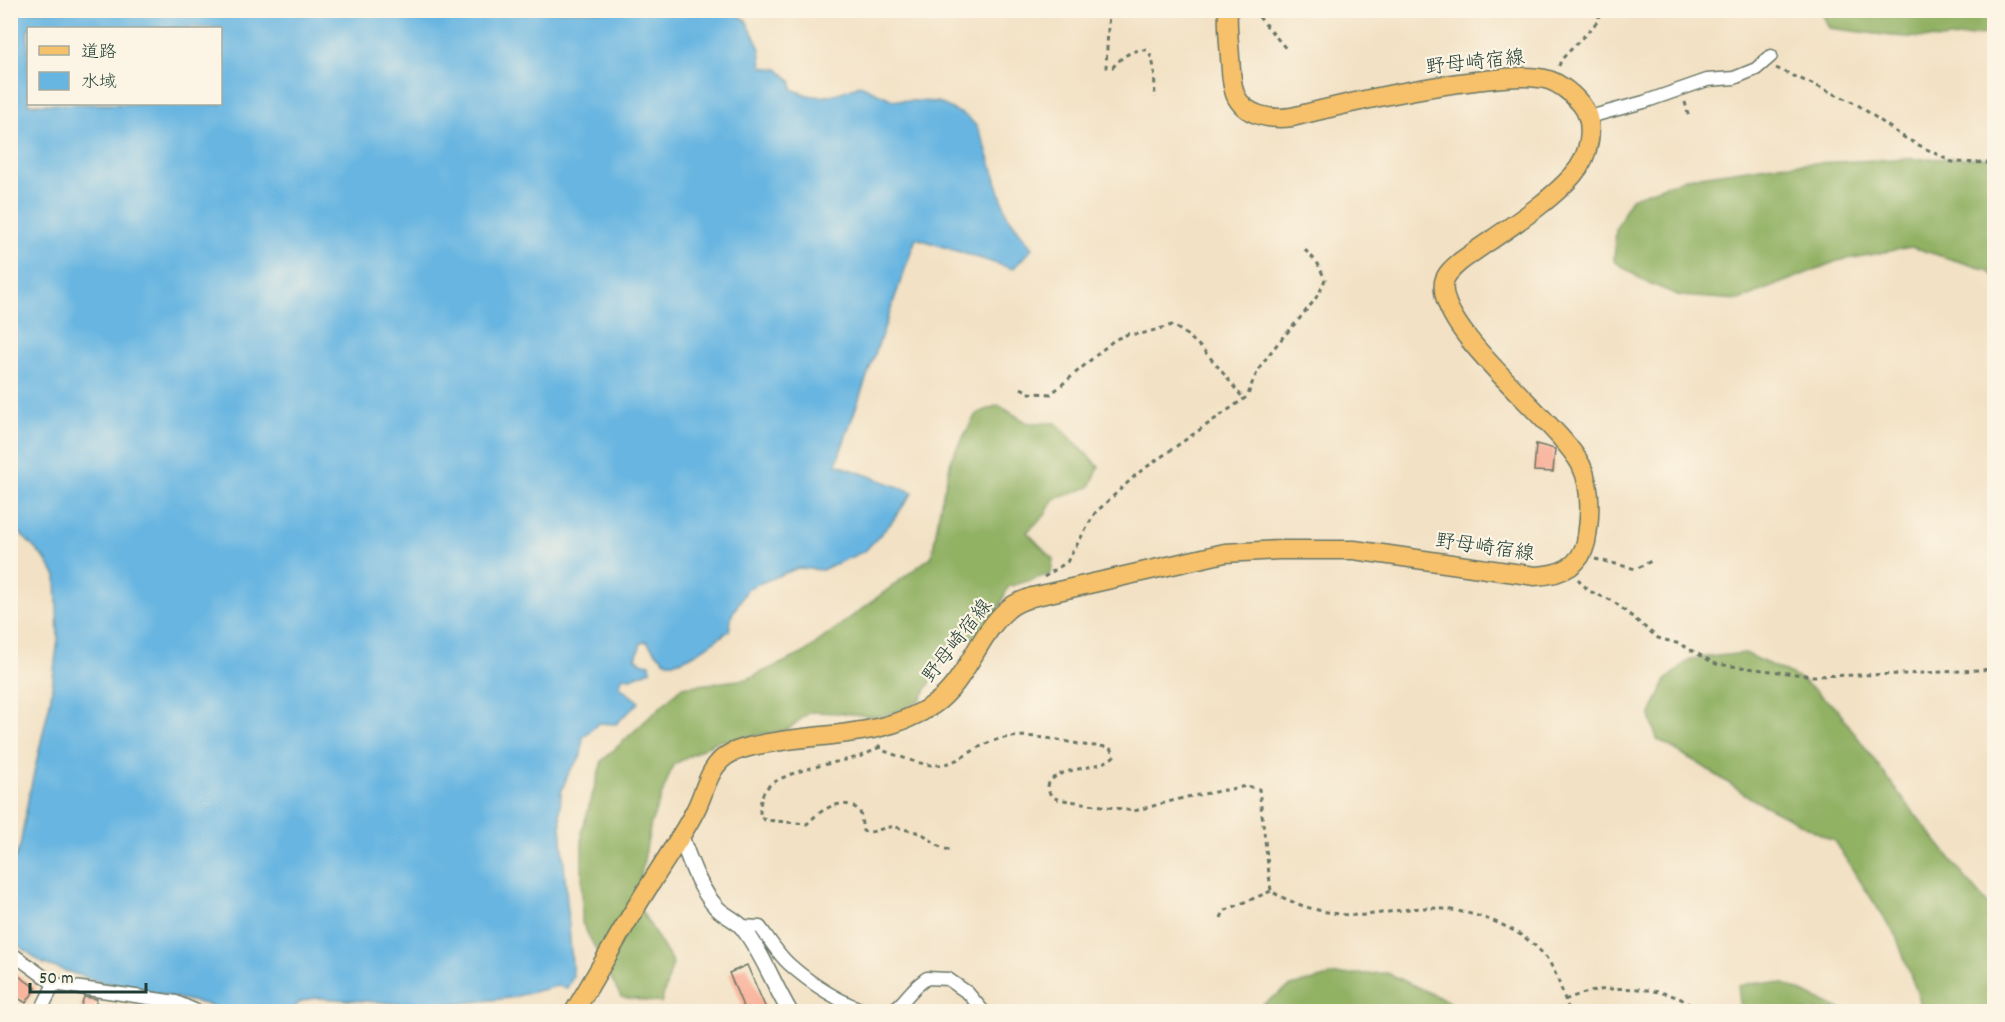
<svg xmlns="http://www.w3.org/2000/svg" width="2005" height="1022" viewBox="0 0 2005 1022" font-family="Dekko,'Klee One',sans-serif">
<rect width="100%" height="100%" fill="#fcf5e5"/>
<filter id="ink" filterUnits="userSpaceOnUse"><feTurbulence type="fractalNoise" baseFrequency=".0167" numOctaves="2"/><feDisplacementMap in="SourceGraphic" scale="12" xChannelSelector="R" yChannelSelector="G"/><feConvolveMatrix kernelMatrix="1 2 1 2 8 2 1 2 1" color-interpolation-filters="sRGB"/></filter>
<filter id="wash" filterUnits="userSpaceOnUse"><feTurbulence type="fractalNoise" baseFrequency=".008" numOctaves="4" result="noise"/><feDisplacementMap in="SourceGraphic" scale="24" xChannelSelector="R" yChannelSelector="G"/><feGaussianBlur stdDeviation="1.35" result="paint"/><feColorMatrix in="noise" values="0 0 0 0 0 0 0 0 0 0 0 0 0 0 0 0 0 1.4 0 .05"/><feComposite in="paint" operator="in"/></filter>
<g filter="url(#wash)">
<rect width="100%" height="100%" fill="#f2e1c4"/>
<!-- forest -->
<path fill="#91b164" stroke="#58774c" stroke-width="1.5" d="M1821,11h173v22l-52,6 -50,-3 -63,-8z
M1994,158v118l-7,-6 -76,-23 -74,14 -98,39 -59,-4 -36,-15 -30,-20 2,-32 15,-31 56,-20 87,-13 124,-6z
M998,405l30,18h28l43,44 -9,20 -37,13 -8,15 -18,17 26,27 -2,15 -43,13 -12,27 -23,23 -19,5 -34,58 -22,11 -22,6 -35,-4 -31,-1 -23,18 -72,12 -42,23 -22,58 -15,79 37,61 -12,40 -40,-6 -39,-74v-92l20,-70 80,-74 65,-8 55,-25 130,-98 9,-54 11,-45 24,-43z
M1745,653l57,27 35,29 63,86 64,81 30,35v100h-77l3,-10 -24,-65 -62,-95 -80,-41 -53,-35 -44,-26 -7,-23 16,-36 24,-21z
M1387,973l58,27 21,11h-214l39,-25 42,-11z
M1757,982l27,2 61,27h-104l-3,-25z"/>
<!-- water -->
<path fill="#67b5e1" stroke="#43798a" stroke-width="1.5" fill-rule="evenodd" d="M11,11h718l17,9 14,29 2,18 16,2 14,13v7c27,14 42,6 68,-4l33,15 45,2 30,15 9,10 8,18 22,70 25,33 -19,21 -97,-31 -80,226 77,28 -22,31 -26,28 -43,19 -24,-2 -50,20 -16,26 -3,17c-13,8 -49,38 -63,30 -4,-2 -16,-15 -20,-20l-5,2 -5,15 7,5 7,1 1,6 -20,8 -8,-1 -3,6 1,5 18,14 -23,22 -17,-1 -16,14 -2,19 -12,16 -8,20 -1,21 13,164 -6,11 -10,-2 -48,12 -71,8 -120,-8c-10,1 -21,2 -25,13h-72l-11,-6 -109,-23 -32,-10 -25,-8 -33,-24 -1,-70 10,-24 9,-51 21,-93 8,-63 -2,-63 -11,-17 -31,-32 -3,-10zM28,28h192v76h-192z"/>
<g id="blocks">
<!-- building -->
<path fill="#f8a38a" d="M1536,444l19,5 -2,23 -19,-1z
M747,965l20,46h-22l-16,-38z
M10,970l26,18 -10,15 -16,-10z
M84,997l13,2 -3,12h-15z"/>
</g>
</g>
<g filter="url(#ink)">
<use href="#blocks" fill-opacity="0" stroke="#697666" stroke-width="1.5"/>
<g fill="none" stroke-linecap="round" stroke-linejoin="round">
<defs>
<path id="minor" d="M1589,117l55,-15 63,-22 27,-2 22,-9 15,-13
M741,926l19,1c9,12 18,27 29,37 22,20 52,39 80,48
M10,952l44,32 122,18 23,10
M40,1012l14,-28
M885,1012c14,-3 18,-12 27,-21 4,-5 10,-9 15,-13l21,1 20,14 16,19"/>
<path id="tertiary" d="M681,837c9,24 18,51 35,70 7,8 19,12 26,20 20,25 31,57 48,85"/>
<path id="primary" d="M574,1012c26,-43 50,-87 77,-129 15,-25 32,-48 45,-74 10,-20 13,-45 35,-56 13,-6 30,-9 44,-11 53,-9 112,-6 158,-37 34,-23 44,-70 75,-96 6,-6 16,-9 24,-12l193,-44 54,-3h75l181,26c24,-1 45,-8 51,-34 4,-23 6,-55 -5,-77 -24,-45 -145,-134 -137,-183 2,-9 10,-15 17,-21 34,-25 84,-54 112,-86 16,-18 24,-51 8,-71 -10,-12 -26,-25 -42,-26 -21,-3 -42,1 -64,3 -62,7 -123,21 -183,36 -21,3 -48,-1 -57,-23 -4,-11 -4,-25 -5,-37 -1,-15 -3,-31 -2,-47"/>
</defs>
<!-- minor casing -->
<use href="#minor" stroke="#697666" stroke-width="15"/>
<!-- tertiary casing -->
<use href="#tertiary" stroke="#697666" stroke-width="18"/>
<!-- primary casing -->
<use href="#primary" stroke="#697666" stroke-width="21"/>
<!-- path -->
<path stroke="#697666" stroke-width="3" stroke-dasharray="4.5 4.5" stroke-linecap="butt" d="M1109,10l-3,57h7c10,-11 19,-18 34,-17 10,13 7,32 8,48
M1253,10l35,41
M1559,66l2,-6 36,-38 4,-12
M1776,68l79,35 50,35 47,24 42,1
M1685,102l4,16
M1021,388l9,5 21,1 63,-54 14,-6h13l31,-9c30,17 50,48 72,74
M1595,559l41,10 17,-9
M1044,577l23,-15 28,-49 43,-40 110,-77c7,-30 32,-55 52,-78 11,-14 20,-22 25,-39l-8,-17 -15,-15
M1578,579l11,12 24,10 45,37 22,6 36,20 95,12 96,-2 87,-5
M878,745l6,6c15,5 38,15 53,14 20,-1 34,-15 51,-22 30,-13 65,-4 96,2 9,2 23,-1 30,7v4c-5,5 -11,7 -18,9 -11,4 -50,6 -48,24 1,5 5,8 9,10l77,12 53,-14 60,-11 12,3 12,102c22,14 52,22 78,24 22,2 53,-7 77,-7 42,0 103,19 125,57 8,14 12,31 19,47
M880,747c-7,3 -14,8 -22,10 -23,6 -77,14 -92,32 -6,7 -6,18 -6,27l5,4 42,4c13,-14 35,-29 53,-13l3,20c11,4 21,-6 33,-4 5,2 24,5 28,8 10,7 16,15 29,15
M1221,918l3,-7 47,-20
M1565,1000c32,-15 81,-15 114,-2 7,3 13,9 19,14"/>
<!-- minor -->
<use href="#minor" stroke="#fff" stroke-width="12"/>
<!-- tertiary -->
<use href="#tertiary" stroke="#fff" stroke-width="15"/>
<!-- primary -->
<use href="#primary" stroke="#f6c16b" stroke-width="18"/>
</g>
</g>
<g text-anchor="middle" stroke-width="4.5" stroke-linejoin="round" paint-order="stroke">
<!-- street labels -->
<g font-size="20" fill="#1f3d34" stroke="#fcf5e5">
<text transform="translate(1475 61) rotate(-6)" y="7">野母崎宿線</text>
<text transform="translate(1485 546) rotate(8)" y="7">野母崎宿線</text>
<text transform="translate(956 640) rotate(-52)" y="7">野母崎宿線</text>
</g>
</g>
<!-- margin -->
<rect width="2005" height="1022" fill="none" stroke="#fcf5e5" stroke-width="36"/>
<!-- legend -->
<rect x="27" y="27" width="195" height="78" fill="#fcf5e5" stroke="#a4ab9e" stroke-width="1.5"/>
<rect x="39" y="46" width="30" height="9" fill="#f6c16b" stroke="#a4ab9e" stroke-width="1.5"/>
<text x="81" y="57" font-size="18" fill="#1f3d34">道路</text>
<rect x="39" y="72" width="30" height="18" fill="#67b5e1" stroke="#a4ab9e" stroke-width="1.5"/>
<text x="81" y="87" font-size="18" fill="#1f3d34">水域</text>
<!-- scale -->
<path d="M30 983v9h116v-9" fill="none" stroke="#1f3d34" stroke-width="3"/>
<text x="39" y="983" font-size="18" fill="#1f3d34" stroke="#fcf5e5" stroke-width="4.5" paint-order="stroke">50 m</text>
</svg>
